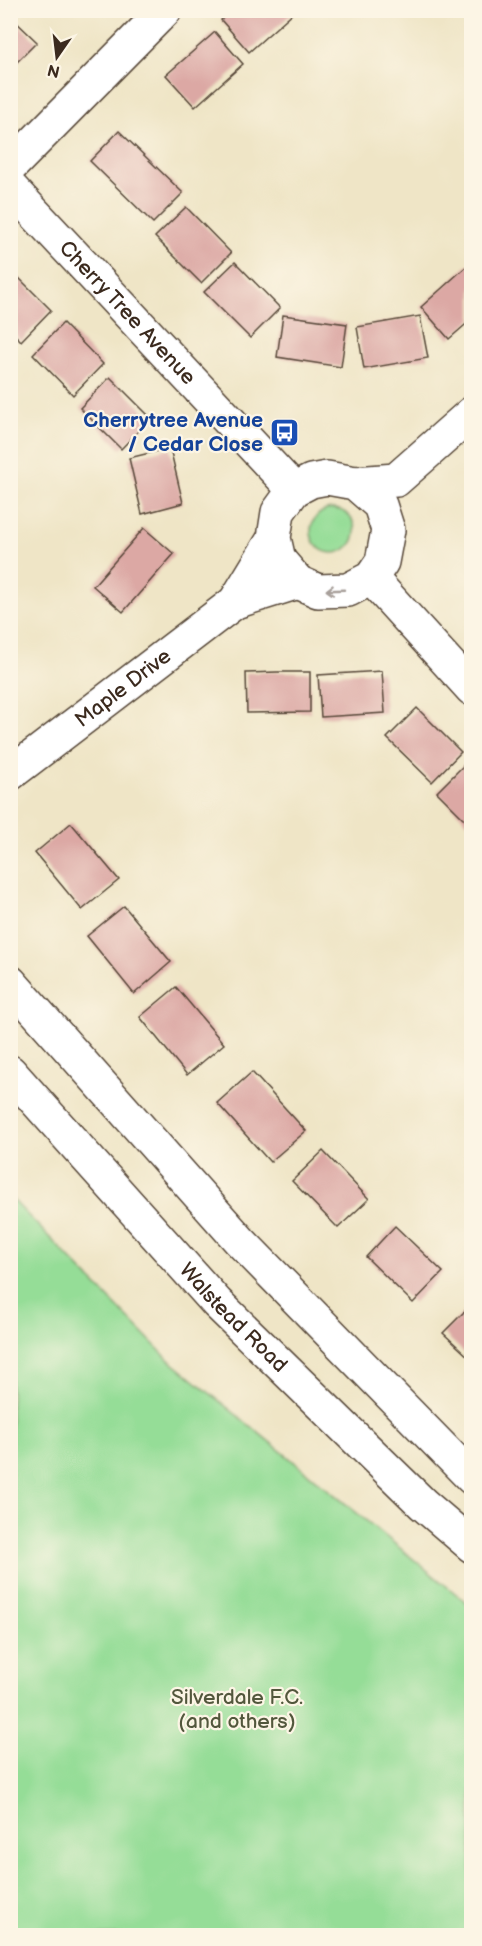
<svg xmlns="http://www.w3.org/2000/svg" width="482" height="1946" viewBox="0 0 482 1946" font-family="'Balsamiq Sans',sans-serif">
<rect width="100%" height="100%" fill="#fcf5e5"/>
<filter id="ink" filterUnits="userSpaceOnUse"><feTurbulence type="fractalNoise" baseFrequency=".0167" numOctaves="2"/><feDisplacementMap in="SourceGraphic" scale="12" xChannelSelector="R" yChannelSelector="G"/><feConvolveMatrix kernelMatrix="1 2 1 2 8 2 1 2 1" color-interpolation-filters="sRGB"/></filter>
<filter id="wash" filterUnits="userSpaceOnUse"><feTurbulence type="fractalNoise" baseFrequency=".008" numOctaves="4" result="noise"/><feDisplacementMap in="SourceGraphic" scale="24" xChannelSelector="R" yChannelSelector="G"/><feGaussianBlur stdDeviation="1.35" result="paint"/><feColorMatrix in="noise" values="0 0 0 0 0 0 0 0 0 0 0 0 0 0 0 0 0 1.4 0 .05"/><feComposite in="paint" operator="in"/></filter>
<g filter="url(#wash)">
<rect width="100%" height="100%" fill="#efe5c6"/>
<!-- green -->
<path fill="#95dd97" stroke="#68845a" stroke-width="1.5" d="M311 531a22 22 0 1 1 44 0a22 22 0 1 1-44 0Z
M11,1198l157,161 303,247v329h-460z"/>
<g id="blocks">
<!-- building -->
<path fill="#dca8a4" d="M232,10h64l-47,42 -28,-32z
M10,16l27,26 -27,27z
M215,32l28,32 -48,43 -29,-32z
M119,131l64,62 -30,30 -63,-62z
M186,207l45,46 -30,30 -46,-46z
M235,262l45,46 -30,30 -46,-46z
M469,264l3,3v52l-23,20 -28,-32z
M10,269l41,41 -30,31 -11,-11z
M283,315l64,9 -6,43 -64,-10z
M420,316l8,42 -64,11 -7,-42z
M63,323l40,41 -30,31 -40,-41z
M110,377l41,41 -30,31 -41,-41z
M170,448l13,55 -41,11 -13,-56z
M144,528l30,26 -51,58 -30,-26z
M382,671l3,42 -64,4 -3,-42z
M277,672h33v40l-63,1 -1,-40z
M417,708l44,44 -29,30 -45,-44z
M467,762l5,5v60l-35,-35z
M71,823l48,57 -37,30 -47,-57z
M124,906l47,56 -37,32 -47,-58z
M176,987l48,57 -37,31 -47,-58z
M252,1072l54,59 -36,31 -53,-59z
M323,1151l46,48 -31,29 -46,-47z
M395,1226l48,46 -30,31 -47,-46z
M472,1304v56l-29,-27z"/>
</g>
</g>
<g filter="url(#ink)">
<use href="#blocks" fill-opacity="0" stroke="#564637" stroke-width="1.5"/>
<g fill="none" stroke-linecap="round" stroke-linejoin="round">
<defs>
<g id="minor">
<path d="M10,167l155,-157"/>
<path id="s1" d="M10,187l284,303"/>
<path d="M355,483l41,-3 76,-67"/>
<path d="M371,578l101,111"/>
<path d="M235,602l39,-64 4,-26 16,-22 17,-9 16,-3 28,5 25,22 8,25 -6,32 -11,16 -23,12 -30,1 -20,-9 -19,-22 -5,-22"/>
<path id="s2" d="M10,774l225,-172 63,-20"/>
<path d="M10,982l230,259 232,237"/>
<path id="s3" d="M10,1072l207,231 206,201 49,42"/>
</g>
</defs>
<!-- minor casing -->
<use href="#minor" stroke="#564637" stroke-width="36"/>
<!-- minor -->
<use href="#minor" stroke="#fff" stroke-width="33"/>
</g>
<!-- one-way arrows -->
<defs><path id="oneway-shaft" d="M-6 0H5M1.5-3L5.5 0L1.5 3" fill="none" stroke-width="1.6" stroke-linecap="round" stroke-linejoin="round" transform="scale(1.5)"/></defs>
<use stroke="#a79f9a" href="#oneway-shaft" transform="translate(335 590) rotate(178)"/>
</g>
<!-- icons -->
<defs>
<symbol id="bus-square" viewBox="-11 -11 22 22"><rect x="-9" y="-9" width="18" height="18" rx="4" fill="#1a4fb4" stroke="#fcf5e5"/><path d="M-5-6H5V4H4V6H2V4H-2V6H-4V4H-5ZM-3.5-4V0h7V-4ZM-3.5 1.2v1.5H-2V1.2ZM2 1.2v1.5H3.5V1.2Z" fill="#fff"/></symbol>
</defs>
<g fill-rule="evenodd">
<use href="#bus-square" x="268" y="416" width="33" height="33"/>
</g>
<g text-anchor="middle" stroke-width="4.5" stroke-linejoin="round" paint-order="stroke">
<!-- street labels -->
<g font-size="21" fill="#3b2a1e" stroke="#fcf5e5">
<text dy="7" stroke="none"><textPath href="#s1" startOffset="172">Cherry Tree Avenue</textPath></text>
<text dy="7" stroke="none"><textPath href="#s2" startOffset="142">Maple Drive</textPath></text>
<text dy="7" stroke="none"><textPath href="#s3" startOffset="332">Walstead Road</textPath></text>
</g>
<!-- transit labels -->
<g font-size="21" font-weight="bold" fill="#164399" stroke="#fcf5e5" text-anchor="end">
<text x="263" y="427">Cherrytree Avenue<tspan x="263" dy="24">/ Cedar Close</tspan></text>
</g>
<!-- park labels -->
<g font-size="21" fill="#52573c" stroke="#fcf5e5">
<text x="237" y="1704">Silverdale F.C.<tspan x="237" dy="24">(and others)</tspan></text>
</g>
</g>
<!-- margin -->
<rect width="482" height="1946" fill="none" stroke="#fcf5e5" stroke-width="36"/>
<!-- north arrow -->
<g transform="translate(57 57) rotate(194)" stroke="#fcf5e5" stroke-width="4.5" paint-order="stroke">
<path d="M0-4.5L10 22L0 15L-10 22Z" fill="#3b2a1e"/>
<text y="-9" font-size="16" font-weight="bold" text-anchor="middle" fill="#3b2a1e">N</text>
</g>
</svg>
